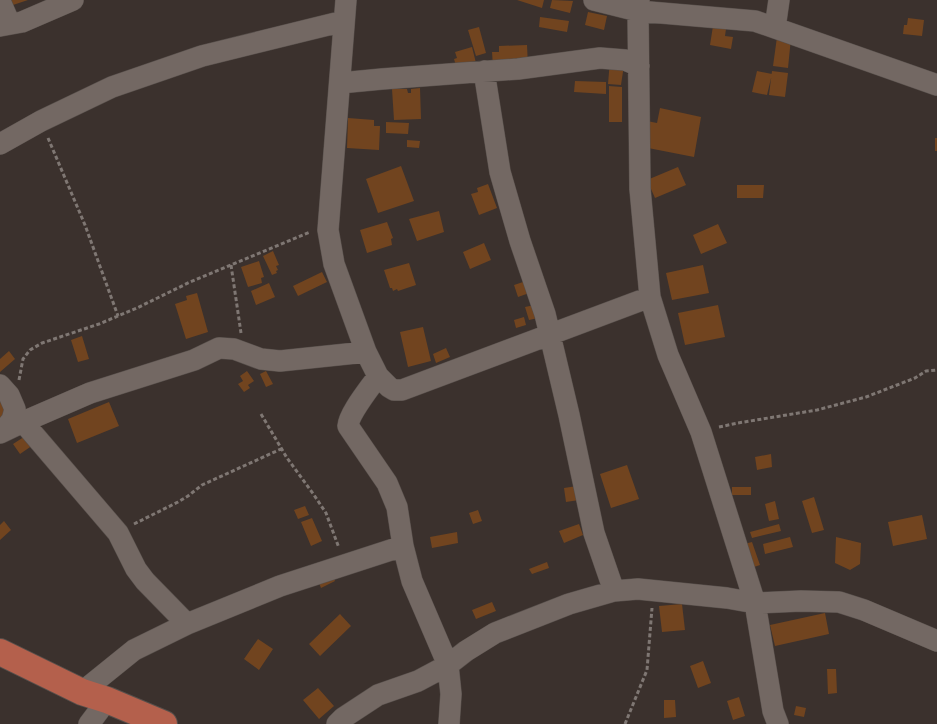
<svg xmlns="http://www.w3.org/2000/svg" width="937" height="724" viewBox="0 0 937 724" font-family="Lato,sans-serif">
<rect width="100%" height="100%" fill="#3b312d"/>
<!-- building -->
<path fill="#71441f" d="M11,0h17l-15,5z
M517,0h27l-2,8z
M552,0l21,1 -3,12 -20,-5z
M588,12l19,4 -3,14 -19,-5z
M540,17l29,4 -2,11 -28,-5z
M908,18l16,2 -2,16 -19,-2 1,-9h3z
M713,26l13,3 -1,7 8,1 -2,12 -21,-4z
M479,27l7,26 -10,3 -8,-26z
M777,37l14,1 -3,30 -15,-2z
M527,45l1,21 -35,1 -1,-15h7v-6z
M472,47l4,16 -19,6 -3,-10 3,-1 -2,-6z
M610,60l14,5 -3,20 -13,-1z
M757,71l15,3 -5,21 -15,-3z
M772,71l16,2 -3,24 -16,-2z
M575,81l31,1v12l-32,-2z
M609,86l13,1v35h-13z
M420,88l1,31 -27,1 -2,-31h15l1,4h3v-4z
M660,108l41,9 -7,40 -51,-10 4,-26 10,2z
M348,118l26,2v6h6l-1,24 -32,-2z
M386,122l23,1 -1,11 -22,-1z
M935,138h2v13h-2z
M407,140l13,1 -1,7 -12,-1z
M401,166l13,35 -36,12 -12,-34z
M678,167l8,18 -31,13 -8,-18z
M488,184l9,24 -18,7 -8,-21 7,-2 -1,-4z
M737,185h27l-1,13h-26z
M439,211l5,21 -27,9 -8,-22z
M387,222l6,16 -2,1 1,6 -25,8 -7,-23z
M718,224l9,19 -26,11 -8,-19z
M484,243l7,17 -21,9 -7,-17z
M273,251l6,14 -3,1 2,4 -2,1 1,2 -5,2 -9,-19z
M259,261l5,16 -3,1 1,5 -14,4 -7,-20z
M409,263l7,22 -18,6 -1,-2 -4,2 -1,-3h-2l-6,-18z
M703,265l6,28 -37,7 -6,-27z
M322,272l5,10 -29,14 -5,-10z
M523,282l12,9 -17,6 -4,-12z
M269,283l6,14 -19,8 -5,-14z
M197,293l11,39 -22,7 -11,-35 12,-4 -1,-4z
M539,304l3,13 -13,3 -4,-13z
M718,305l7,32 -40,8 -7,-32z
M524,317l2,8 -10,3 -2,-8z
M423,327l8,34 -23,6 -8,-35z
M82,336l7,23 -11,3 -7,-22z
M446,348l4,9 -14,6 -3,-9z
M9,351l6,8 -15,13v-13z
M247,371l7,10 -6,4 2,3 -6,4 -6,-8 5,-3 -3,-5z
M266,371l7,13 -7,3 -6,-13z
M0,399l13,10 -13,9z
M109,402l10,24 -42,17 -9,-24z
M30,433l6,10 -16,11 -7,-10z
M771,454l1,13 -15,3 -2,-13z
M627,465l12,34 -28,9 -11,-34z
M577,486l2,14 -13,2 -2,-14z
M732,487h19v8h-19z
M814,497l10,33 -12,3 -10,-32z
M775,501l4,18 -10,2 -4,-17z
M305,506l4,9 -11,4 -4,-9z
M478,510l4,11 -9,3 -4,-11z
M922,515l5,24 -34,7 -5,-24z
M312,518l10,23 -11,5 -10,-24z
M4,521l7,9 -11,10v-15z
M579,524l4,11 -19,8 -5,-12z
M779,524l2,7 -29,7 -2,-6z
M457,532l1,11 -26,5 -2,-11z
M790,537l3,10 -28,7 -2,-10z
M836,537l25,6 -1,21 -10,6 -15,-7z
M752,542l8,23 -9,3 -7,-24z
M547,562l2,6 -17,6 -3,-5z
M331,572l4,9 -14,7 -4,-10z
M492,602l4,9 -20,8 -4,-9z
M682,604l3,26 -23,2 -3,-26z
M825,613l4,21 -54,12 -5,-21z
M340,614l11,12 -31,30 -11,-12z
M258,639l15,10 -14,21 -15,-11z
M703,661l8,22 -13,5 -8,-22z
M827,669h9l1,24 -9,1z
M318,688l16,18 -15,13 -16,-19z
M739,697l6,19 -12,4 -6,-19z
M664,700h11l1,17 -12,1z
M796,706l10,2 -2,9 -10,-2z"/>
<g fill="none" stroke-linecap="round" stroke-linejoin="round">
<defs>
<path id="minor" d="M346,0l-18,230 6,34 32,88 12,24 11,11 5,3h8l248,-93
M594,0l44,11 117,10 182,64
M639,0l-1,11 2,178 10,108 18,58 33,77 54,171 18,108 5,13
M0,1l10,23
M0,26l22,-4 51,-22
M775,28l4,-28
M484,71l16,101 20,69 25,73 24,101 25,118 20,58
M340,83l42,-4 136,-10 82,-11 25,2 14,6
M0,144l41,-23 71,-34 90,-31 142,-35
M378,376c-8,12 -29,37 -30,50l39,57 10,24 6,39 9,35 36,84 3,29 -2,30
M0,385l9,10 6,14 -3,11 -10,12
M23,422l95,111 18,36 9,12 42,43
M0,433l23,-11 67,-29 104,-33 25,-12 15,1 27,10 19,2 86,-9
M82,692l52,-42 53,-26 93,-38 123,-40
M89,724l18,-24
M337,724l6,-6 35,-23 40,-14 30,-16 18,-14 29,-18 74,-29 45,-13 24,-2 89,9 28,5 46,-2 38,1 25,8 73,31"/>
<path id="major" d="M0,652l82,40 25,8 57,24"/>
</defs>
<!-- minor casing -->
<use href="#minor" stroke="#574f4b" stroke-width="22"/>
<!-- major casing -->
<use href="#major" stroke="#574f4b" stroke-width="28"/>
<!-- path -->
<path stroke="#7f7773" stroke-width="3" stroke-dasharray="4 2.5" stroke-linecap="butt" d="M48,138l37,87 33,91
M231,265l10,68
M19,380l4,-21 7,-9 12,-7 57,-19 38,-16 53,-26 120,-50
M261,414l26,44 27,37 12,18 13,35
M719,427l19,-4 79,-13 49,-13 49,-19 11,-7 11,-1
M134,524l44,-22 10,-6 14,-11 79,-36
M625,724l22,-54 5,-62"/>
<!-- minor -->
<use href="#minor" stroke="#736863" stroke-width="21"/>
<!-- major -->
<use href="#major" stroke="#b4604c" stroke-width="26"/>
</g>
</svg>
